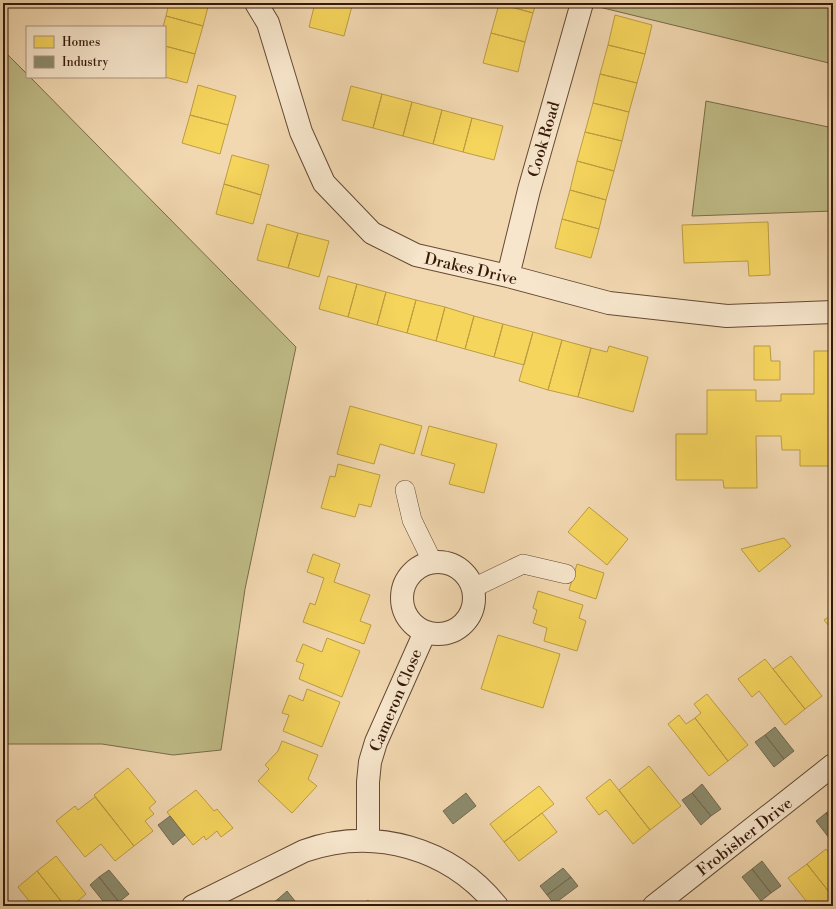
<svg xmlns="http://www.w3.org/2000/svg" width="836" height="909" viewBox="0 0 836 909" font-family="'Libre Bodoni',serif">
<rect width="100%" height="100%" fill="#f2d8b1"/>
<filter id="stains"><feTurbulence type="fractalNoise" baseFrequency=".005" numOctaves="4"/><feColorMatrix values="0 0 0 0 .2 0 0 0 0 .09 0 0 0 0 .02 0 0 0 .5 -.17"/></filter>
<radialGradient id="worn" r=".72"><stop offset=".6" stop-color="#630" stop-opacity="0"/><stop offset="1" stop-color="#630" stop-opacity=".3"/></radialGradient>
<!-- green -->
<path fill="#c0bd88" stroke="#7b6b49" d="M600,3h233v61l-234,-57z
M3,50l24,24v3h3l266,270 -51,242 -24,161 -48,5 -71,-11h-99z
M706,101l127,27v83l-141,5z"/>
<!-- homes -->
<path fill="#f6d55c" stroke="#bc9d43" d="M169,3h40l-6,23 -37,-10z
M315,3h23l14,3 -8,30 -35,-9z
M338,3h15l-1,3z
M499,3h37l-3,10z
M499,4l34,9 -8,29 -34,-9z
M615,15l37,10 -7,29 -37,-9z
M166,16l37,10 -8,28 -30,-8v-19h-2z
M491,33l34,9 -7,30 -35,-9z
M608,45l37,9 -8,29 -37,-9z
M165,46l30,8 -8,29 -22,-6z
M600,74l37,9 -8,29 -36,-9z
M198,85l38,11 -8,29 -38,-10z
M351,86l31,8 -9,34 -31,-8z
M382,94l30,8 -9,34 -30,-8z
M412,102l30,8 -9,34 -30,-8z
M593,103l36,9 -7,29 -37,-9z
M442,110l30,8 -9,34 -30,-8z
M190,115l38,10 -8,29 -38,-11z
M472,118l31,8 -9,34 -31,-8z
M585,132l37,9 -8,30 -37,-10z
M232,155l37,10 -8,30 -37,-11z
M577,161l37,10 -8,29 -36,-10z
M224,184l37,11 -8,29 -37,-10z
M570,190l36,10 -7,29 -37,-10z
M562,219l37,10 -8,29 -36,-10z
M768,222l2,53 -21,1 -1,-15 -64,2 -2,-38z
M267,224l31,9 -10,35 -31,-8z
M298,233l31,8 -10,36 -31,-9z
M328,276l29,8 -9,33 -29,-8z
M357,284l29,8 -9,33 -29,-8z
M386,292l30,8 -9,33 -30,-8z
M416,300l29,7 -9,34 -29,-8z
M445,307l29,9 -9,33 -29,-8z
M474,316l29,8 -9,33 -29,-8z
M503,324l30,8 -9,33 -30,-8z
M533,332l29,8 -14,50 -29,-9z
M562,340l29,8 -13,49 -30,-7z
M609,346l39,11 -15,55 -55,-15 13,-49 16,4z
M754,346h16l1,15h9v19h-26z
M814,351h19v115h-33v-16h-18l-1,-14h-25l1,52h-33l-1,-8h-47v-46h31v-44h49v11h25v-7h33z
M350,406l72,20 -8,28 -34,-10 -6,20 -37,-10z
M429,426l68,18 -13,49 -35,-9 6,-20 -34,-9z
M338,464l42,11 -9,32 -12,-3 -4,13 -34,-9 9,-32 5,1z
M589,507l39,32 -21,26 -39,-33z
M784,538l7,8 -32,26 -18,-23z
M313,554l27,10 -6,18 36,13 -10,26 11,4 -7,19 -61,-22 7,-19 5,2 9,-27 -17,-6z
M577,564l27,9 -8,26 -27,-9z
M538,591l45,14 -4,13 7,3 -9,30 -33,-10 3,-13 -14,-5 4,-13 -4,-2z
M833,614v17l-9,-11z
M498,635l62,19 -17,54 -62,-19z
M327,638l33,13 -18,46 -43,-18 5,-15 -8,-3 7,-17 19,8z
M791,656l31,40 -17,13 -32,-40z
M765,659l40,50 -20,16 -26,-34 -7,6 -14,-18z
M307,689l33,13 -18,45 -39,-16 6,-16 -7,-2 7,-18 14,6z
M707,694l41,51 -20,16 -33,-43 6,-5 -7,-9z
M679,715l7,9 9,-6 33,43 -19,15 -41,-52z
M282,741l36,14 -10,24 9,7 -25,27 -34,-32 11,-12 -4,-4 13,-14z
M649,766l32,40 -31,24 -31,-40z
M128,768l28,34 -7,6 5,6 -9,7 8,10 -19,15 -40,-51z
M610,779l40,51 -17,14 -27,-34 -7,5 -13,-17z
M539,786l15,18 -50,38 -14,-18z
M196,790l18,21 3,-2 16,19 -12,9 -4,-6 -11,9 -2,-4 -11,9 -26,-33z
M95,797l39,49 -19,15 -14,-17 -16,13 -29,-36 19,-15 3,4z
M542,813l15,19 -38,29 -15,-19z
M826,849l7,9v39l-26,-33z
M56,856l30,38 -14,12h-7l-28,-35z
M807,864l26,33v9h-23l-22,-28z
M37,871l28,35h-32l-15,-19z
M368,900l5,6h-13z"/>
<!-- industry -->
<path fill="#8c8c6e" stroke="#726a50" d="M833,682v10l-5,-6z
M775,727l19,24 -10,8 -19,-24z
M765,735l19,24 -10,8 -19,-25z
M702,784l19,25 -10,7 -19,-23z
M466,793l10,13 -23,18 -10,-13z
M692,793l19,23 -10,9 -19,-25z
M833,808v14l-7,-9z
M826,813l7,9v21l-17,-22z
M170,816l15,19 -12,10 -15,-20z
M762,861l19,25 -10,7 -19,-24z
M563,868l8,9 -24,18 -7,-9z
M752,869l19,24 -10,8 -19,-24z
M109,870l20,24 -10,8 -20,-25z
M99,877l20,25 -5,4h-7l-17,-21z
M571,877l7,9 -24,18 -7,-9z
M287,891l12,15h-16l-5,-7z
M278,899l5,7h-14z"/>
<g fill="none" stroke-linecap="round" stroke-linejoin="round">
<defs>
<path id="service" d="M405,490l7,30 21,43
M473,588l50,-24 43,10"/>
<path id="minor" d="M256,3l12,20 33,109 23,51 48,50 44,22 92,21 101,27 118,13 106,-4
M508,276l21,-86 53,-187
M402 598a36 36 0 1 1 72 0a36 36 0 1 1-72 0Z
M368,841v-59l2,-20 6,-20 49,-110
M193,906l111,-55c70,-25 146,-3 193,55
M654,906l179,-141"/>
</defs>
<!-- service casing -->
<use href="#service" stroke="#654934" stroke-width="20"/>
<!-- minor casing -->
<use href="#minor" stroke="#654934" stroke-width="24"/>
<!-- service -->
<use href="#service" stroke="#f7e6cc" stroke-width="19"/>
<!-- minor -->
<use href="#minor" stroke="#f7e6cc" stroke-width="22"/>
</g>
<g text-anchor="middle" stroke-width="4" stroke-linejoin="round" paint-order="stroke">
<!-- street labels -->
<g font-size="16" fill="#36190a" stroke="#f7e6cc">
<text transform="translate(543 139) rotate(-74)" y="6">Cook Road</text>
<text transform="translate(471 268) rotate(13)" y="6">Drakes Drive</text>
<text transform="translate(395 700) rotate(-67)" y="6">Cameron Close</text>
<text transform="translate(744 836) rotate(-38)" y="6">Frobisher Drive</text>
</g>
</g>
<!-- margin -->
<rect width="836" height="909" fill="none" stroke="#f2d8b1" stroke-width="16"/>
<rect x="4" y="4" width="828" height="901" fill="none" stroke="#36190a" stroke-width="2"/>
<rect x="8" y="8" width="820" height="893" fill="none" stroke="#36190a"/>
<!-- legend -->
<rect x="26" y="26" width="140" height="52" fill="#f7e6cc" stroke="#aa947e"/>
<rect x="34" y="36" width="20" height="12" fill="#f6d55c" stroke="#aa947e"/>
<text x="62" y="46" font-size="12" fill="#36190a">Homes</text>
<rect x="34" y="56" width="20" height="12" fill="#8c8c6e" stroke="#aa947e"/>
<text x="62" y="66" font-size="12" fill="#36190a">Industry</text>
<rect width="100%" height="100%" filter="url(#stains)"/>
<rect width="100%" height="100%" fill="url(#worn)"/>
</svg>
